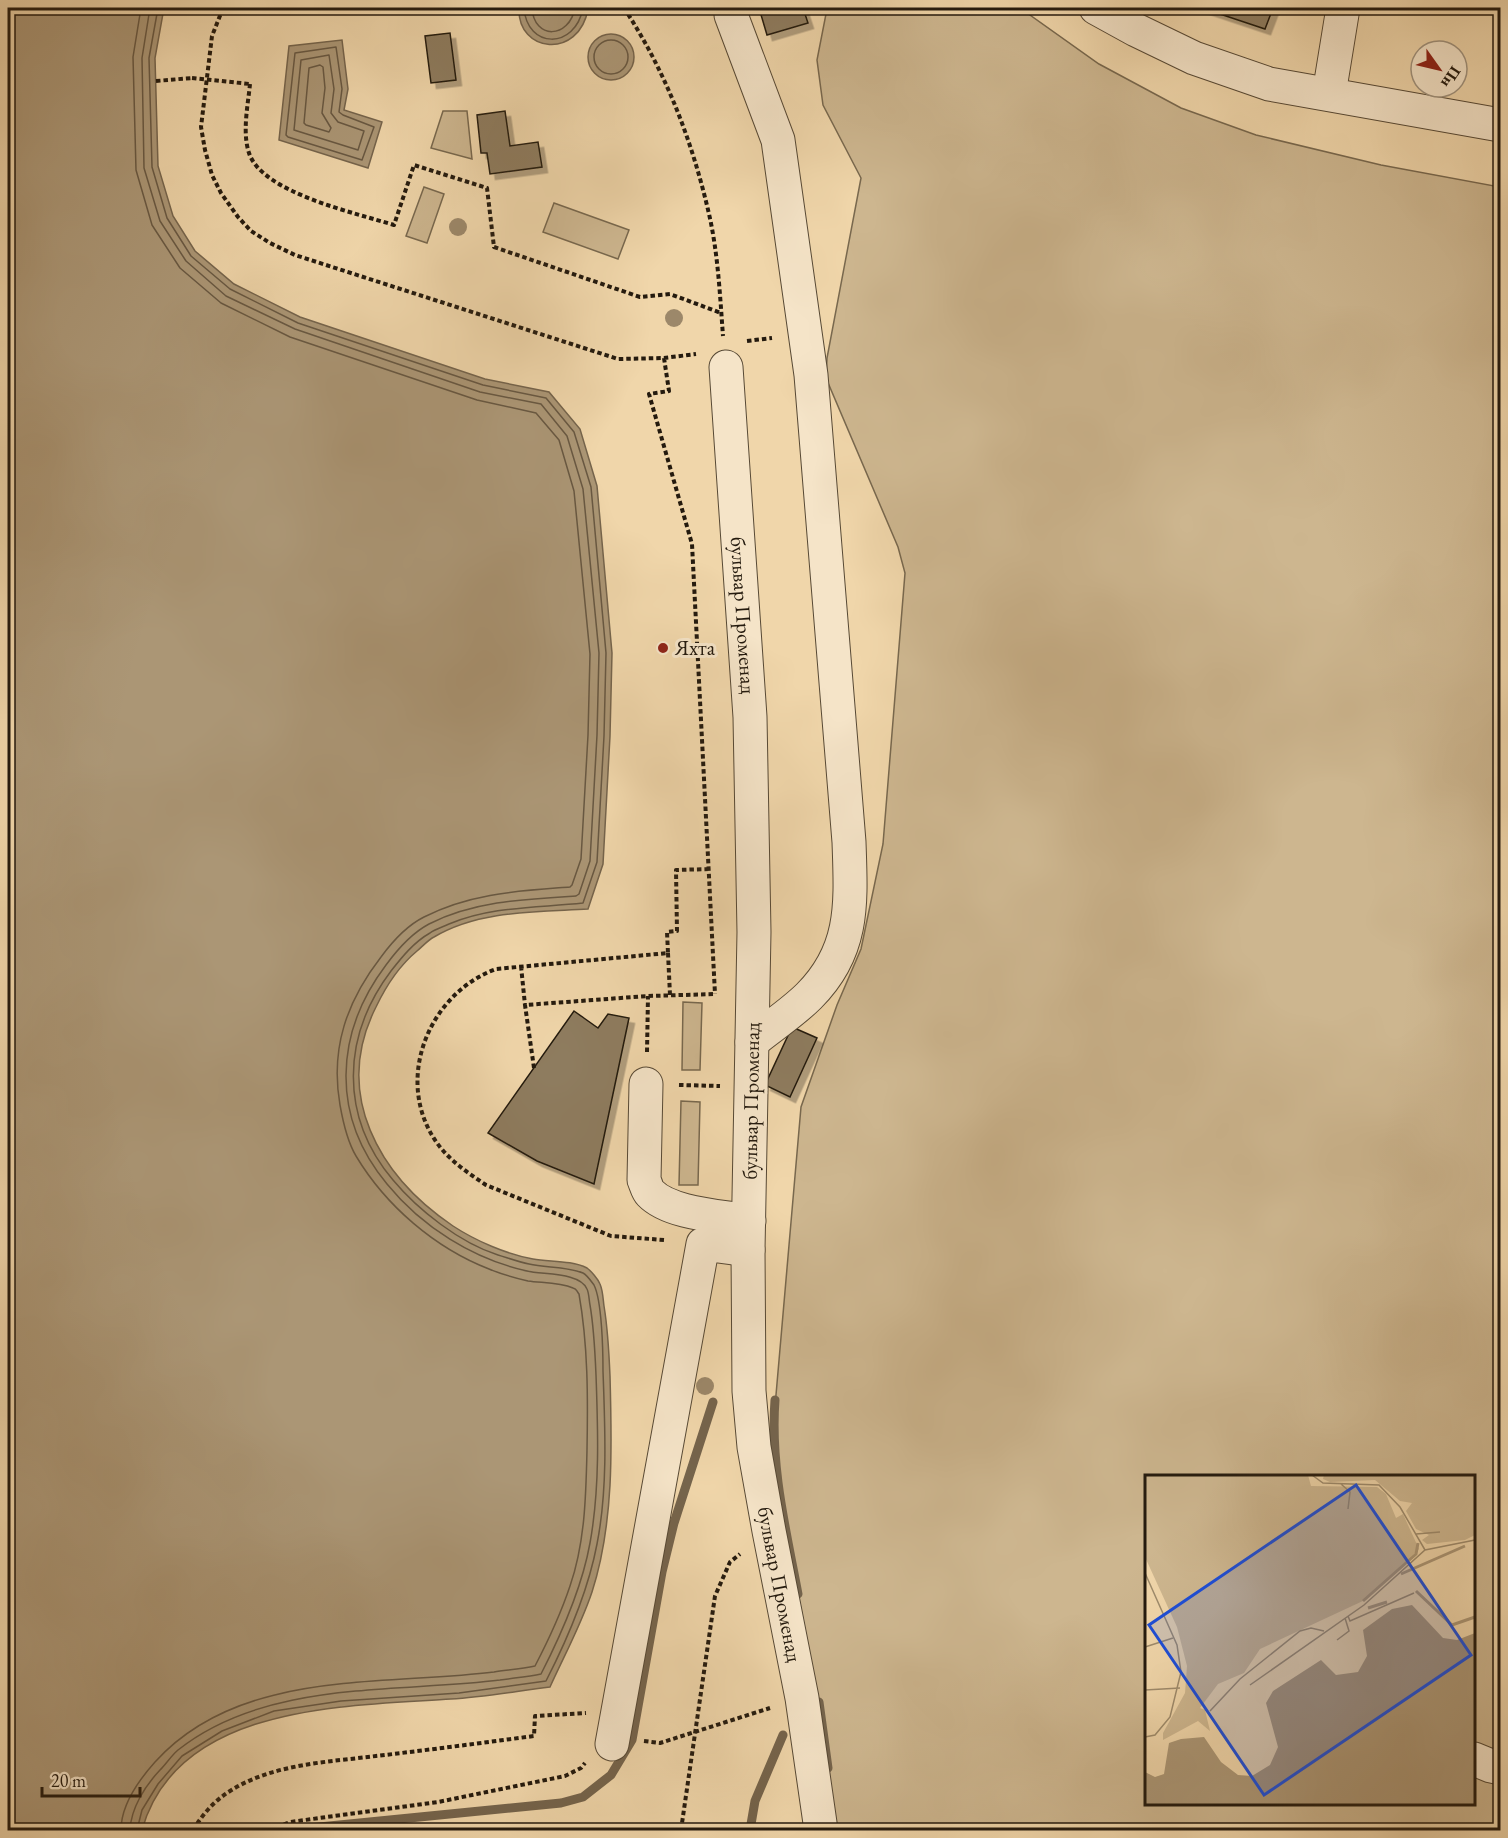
<svg xmlns="http://www.w3.org/2000/svg" width="1508" height="1838" viewBox="0 0 1508 1838" font-family="'EB Garamond',serif">
<defs>
<filter id="shadow"><feDropShadow dx="5.5" dy="5.5" stdDeviation="0" flood-color="#0004"/></filter>
</defs>
<rect width="100%" height="100%" fill="#f0d6aa"/>
<filter id="stains"><feTurbulence type="fractalNoise" baseFrequency=".00333" numOctaves="4"/><feColorMatrix values="0 0 0 0 .2 0 0 0 0 .09 0 0 0 0 .02 0 0 0 .5 -.17"/></filter>
<radialGradient id="worn" r=".72"><stop offset=".6" stop-color="#630" stop-opacity="0"/><stop offset="1" stop-color="#630" stop-opacity=".3"/></radialGradient>
<!-- green -->
<path fill="#cdb68f" stroke="#78684e" stroke-width="1.5" fill-rule="evenodd" d="M806,8h214l79,56 82,44 75,27 125,30 119,22v1643h-666l-8,-89 -48,-253 -4,-70 27,-311 36,-102 24,-56 22,-105 22,-271 -7,-26 -72,-169 1,-20 34,-180 -38,-73 -6,-45 9,-46zM1146,1476h328v328h-328z
M443,111h24l5,48 -41,-11z
M424,187l20,7 -17,49 -21,-7z
M554,203l75,27 -11,29 -75,-27z
M683,1002l19,1 -2,67h-18z
M681,1101l19,1 -2,83h-19z"/>
<!-- water -->
<path fill="#ab9675" stroke="#75644c" stroke-width="1.5" d="M8,8h156l-9,50 3,108 15,50 22,35 39,33 66,33 185,62 64,13 31,37 17,57 15,167 -2,83 -7,128 -15,45c-51,3 -109,1 -154,28 -6,3 -11,9 -17,14 -18,15 -31,35 -41,56 -44,87 3,169 77,219 23,15 53,28 80,33 17,3 38,1 54,9 4,3 11,11 13,16 3,7 3,15 4,22 4,24 5,46 6,70 2,71 4,148 -18,216 -11,33 -28,64 -42,95 -33,4 -66,10 -99,12 -105,7 -274,5 -309,131h-134z
M519,8h69v1c-9,51 -71,44 -69,-1z
M588 57a23 23 0 1 1 46 0a23 23 0 1 1-46 0Z
M342,40l6,49 -4,21 38,12 -14,46 -89,-28 10,-94z"/>
<g fill="none" stroke-linecap="round" stroke-linejoin="round">
<!-- shore -->
<path stroke="#685842" stroke-width="1.5" d="M524,8c3,41 51,42 59,0
M532,8c2,32 37,31 43,0
M594 57a17 17 0 1 1 34 0a17 17 0 1 1-34 0Z
M336,47l6,42 -3,23 4,3 31,12 -12,33 -74,-23 -2,-2 9,-82z
M329,55l5,34 -3,24 7,9 26,9 -6,19 -64,-20 7,-70z
M320,65l3,2 2,21 -3,25 9,15 -2,4 -23,-7 -2,-2 5,-55z
M121,1830c0,-25 17,-49 34,-68 84,-93 225,-76 339,-90 13,-2 27,-3 41,-6 13,-25 26,-53 35,-80 15,-43 16,-91 17,-136 1,-53 1,-105 -8,-156 -3,-4 -2,-5 -6,-6 -14,-6 -31,-5 -45,-7 -13,-3 -27,-7 -39,-12 -54,-21 -103,-63 -133,-113 -9,-15 -13,-34 -16,-51 -10,-57 7,-104 41,-148 11,-15 27,-32 43,-40 47,-24 95,-26 146,-30l2,-2 9,-26 7,-124 2,-81 -16,-163 -15,-51 -23,-27 -59,-13 -187,-63 -69,-34 -41,-35 -28,-43 -16,-55 -3,-113 8,-49
M130,1830c1,-22 15,-44 30,-60 6,-6 11,-14 18,-20 88,-70 217,-57 322,-70 13,-2 28,-3 41,-6 21,-41 41,-86 49,-131 10,-55 8,-113 6,-168 -1,-24 -2,-47 -6,-70 -1,-5 -1,-12 -3,-16 -7,-17 -44,-14 -60,-18 -54,-12 -105,-44 -140,-87 -56,-67 -53,-150 -1,-219 11,-15 26,-32 43,-41 45,-23 97,-25 147,-28l3,-2 11,-33 7,-126 2,-82 -16,-164 -16,-53 -26,-32 -61,-12 -185,-63 -69,-33 -40,-35 -26,-40 -16,-53 -2,-110 8,-50
M137,1830l5,-20 16,-26 24,-28 40,-25 52,-20 67,-10 118,-8 87,-12c22,-43 42,-89 51,-137 11,-56 8,-116 6,-173 0,-20 -1,-70 -9,-86 -3,-4 -7,-10 -11,-12 -17,-7 -37,-5 -54,-9 -10,-2 -21,-6 -31,-9 -38,-12 -80,-45 -105,-75 -54,-64 -51,-144 -2,-209 11,-14 23,-29 39,-38 5,-4 13,-6 19,-9 43,-18 88,-16 134,-21l14,-41 7,-126 2,-83 -15,-166 -17,-55 -28,-34 -63,-13 -185,-62 -68,-34 -39,-33 -24,-38 -15,-51 -3,-109 9,-50"/>
<!-- stream -->
<path stroke="#75644c" stroke-width="9" d="M775,1400c-5,66 11,130 23,194
M819,1702l9,66
M289,1830l272,-27 22,-6 28,-22 21,-35 30,-168 12,-49 39,-121
M750,1830l5,-29 28,-66"/>
</g>
<!-- building -->
<path fill="#8e7c5f" stroke="#241a0e" stroke-width="1.5" filter="url(#shadow)" d="M759,8h44l5,15 -41,12z
M1202,8h71l-8,21z
M450,33l6,47 -25,3 -6,-47z
M505,111l5,35 28,-4 4,25 -52,7 -3,-21h-6l-4,-38z
M574,1011l24,17 10,-14 21,4 -35,166 -57,-23 -49,-28z
M792,1027l25,11 -27,59 -25,-12z"/>
<g fill="none" stroke-linecap="round" stroke-linejoin="round">
<defs>
<g id="minor">
<path d="M1096,8l40,22 58,28 75,26 231,41"/>
<path d="M731,15l47,125 33,235 38,467c2,60 6,108 -40,154 -17,17 -39,31 -57,46"/>
<path d="M1329,94l14,-86"/>
<path id="s1" d="M726,367l24,350 4,215 -6,318 1,141 5,56 15,84 33,167 19,132"/>
<path d="M646,1084l-2,96c2,4 3,10 6,13 20,21 71,23 99,28"/>
<path d="M612,1744l91,-500 45,6"/>
<path d="M1474,1759l17,7 9,2"/>
</g>
</defs>
<!-- minor casing -->
<use href="#minor" stroke="#574935" stroke-width="35"/>
<!-- path -->
<path stroke="#241a0e" stroke-width="4" stroke-dasharray="4.5 3" stroke-linecap="butt" d="M223,8l-11,28 -11,91 4,23 7,25 9,18 17,24 13,14 19,12 25,12 323,104 46,-1 32,-4
M624,8c41,62 68,132 85,206 9,39 11,82 14,122
M156,81l36,-3
M250,84c-2,21 -8,48 -1,69 13,40 107,60 145,72l20,-60 73,23 7,59 146,50 30,-3 51,19
M747,341l25,-3
M664,358l5,33 -20,3 43,150 23,450
M668,953l2,42
M521,966l4,39
M647,1052l1,-56
M534,1068l-9,-63 123,-9 68,-2
M679,1085l41,1
M664,1240l-53,-4 -125,-51c-18,-12 -36,-24 -49,-42 -44,-62 -9,-149 59,-174l172,-16 -1,-21 10,-1 -1,-61 34,-1
M644,1741l16,2 110,-35
M193,1830c10,-16 21,-29 37,-39 42,-27 98,-29 146,-35 52,-6 105,-13 158,-20l1,-20 51,-3
M270,1830l20,-8 148,-20 127,-26 16,-8 4,-5
M681,1830l34,-234 15,-34 10,-8"/>
<!-- minor -->
<use href="#minor" stroke="#f5e4c8" stroke-width="33"/>
<!-- path-bridge -->
<path stroke="#241a0e" stroke-width="4" stroke-dasharray="4.5 3" stroke-linecap="butt" d="M192,78l58,6"/>
</g>
<!-- trees -->
<g fill="#9c886a">
<circle cx="458" cy="227" r="9"/>
<circle cx="674" cy="318" r="9"/>
<circle cx="705" cy="1386" r="9"/>
</g>
<!-- markers -->
<circle fill="#8f2418" stroke="#f5e4c8" stroke-width="2" cx="663" cy="648" r="6"/>
<g text-anchor="middle" stroke-width="6" stroke-linejoin="round" paint-order="stroke">
<!-- street labels -->
<g font-size="21" fill="#241a0e" stroke="#f5e4c8">
<text dy="7" stroke="none"><textPath href="#s1" startOffset="249">бульвар Променад</textPath></text>
<text transform="translate(751 1101) rotate(-89)" y="7">бульвар Променад</text>
<text dy="7" stroke="none"><textPath href="#s1" startOffset="1221">бульвар Променад</textPath></text>
</g>
<!-- poi labels -->
<g font-size="21" fill="#241a0e" stroke="#f5e4c8" text-anchor="start">
<text x="675" y="655">Яхта</text>
</g>
</g>
<!-- overview -->
<g transform="translate(1145 1475)">
<rect width="330" height="330" fill="#f0d6aa"/>
<path d="M0,0h163l3,11 66,1 9,7 10,24 7,-4 16,35 -54,51 -105,49 -16,24 -26,11 -18,24 5,2 5,21 -12,-10 -35,19v-7l22,-40 2,-27 -10,-39 -32,-70zM179,0h151v60l-10,5 -38,4 -5,-4 7,-5 -13,-6 -10,-18 6,-8 -12,-2 -25,-21 -45,2 -7,-3z" fill="#cdb68f"/>
<path d="M267,130l31,33 14,2 18,-7v172h-330v-33l10,5 9,-3 5,-31 12,-4 23,-2 17,25 17,13 14,1 18,-11 8,-18 -12,-44 7,-12 48,-31 15,15 22,-3 9,-16 -4,-26 29,-21z" fill="#ab9675"/>
<path fill="none" stroke="#ab9675" stroke-width="3" d="M256,99l64,-28M271,116l36,34 23,-8M218,126l53,-47 2,-11M223,133l19,-6"/>
<path fill="none" stroke="#9e8b6c" stroke-width="1.5" d="M167,0l11,8 56,2 21,22 25,43M196,9l9,8 -2,17M271,59l24,-2M0,98l32,72 4,27 -11,45 -15,18 -10,2M203,141l2,5 64,-28M192,165l12,-9 -4,-13M0,172l28,-9M105,210l114,-80 61,-55 50,-10M0,215l35,-2M65,236l30,-32 60,-48 11,-3 13,3"/>
<path fill="#1d4ed8" fill-opacity="0.15" stroke="#1d4ed8" stroke-width="3" d="M211,10l115,170 -207,140 -115,-170z"/>
<rect width="330" height="330" fill="none" stroke="#241a0e" stroke-width="3"/>
</g>
<!-- margin -->
<rect width="1508" height="1838" fill="none" stroke="#f0d6aa" stroke-width="30"/>
<rect x="9" y="9" width="1490" height="1820" fill="none" stroke="#241a0e" stroke-width="3"/>
<rect x="15" y="15" width="1478" height="1808" fill="none" stroke="#241a0e" stroke-width="1.5"/>
<!-- north arrow -->
<g transform="translate(1439 69) rotate(124)"><circle r="28" fill="#f5e4c8" stroke="#a1937e" stroke-width="1.5"/>
<path d="M0-4.5L10 22L0 15L-10 22Z" fill="#8f2418"/>
<text y="-9" font-size="16" font-weight="bold" text-anchor="middle" fill="#241a0e">Пн</text>
</g>
<!-- scale -->
<path d="M42 1787v9h98v-9" fill="none" stroke="#241a0e" stroke-width="3"/>
<text x="51" y="1787" font-size="18" fill="#241a0e" stroke="#f5e4c8" stroke-width="4.5" paint-order="stroke">20 m</text>
<rect width="100%" height="100%" filter="url(#stains)"/>
<rect width="100%" height="100%" fill="url(#worn)"/>
</svg>
